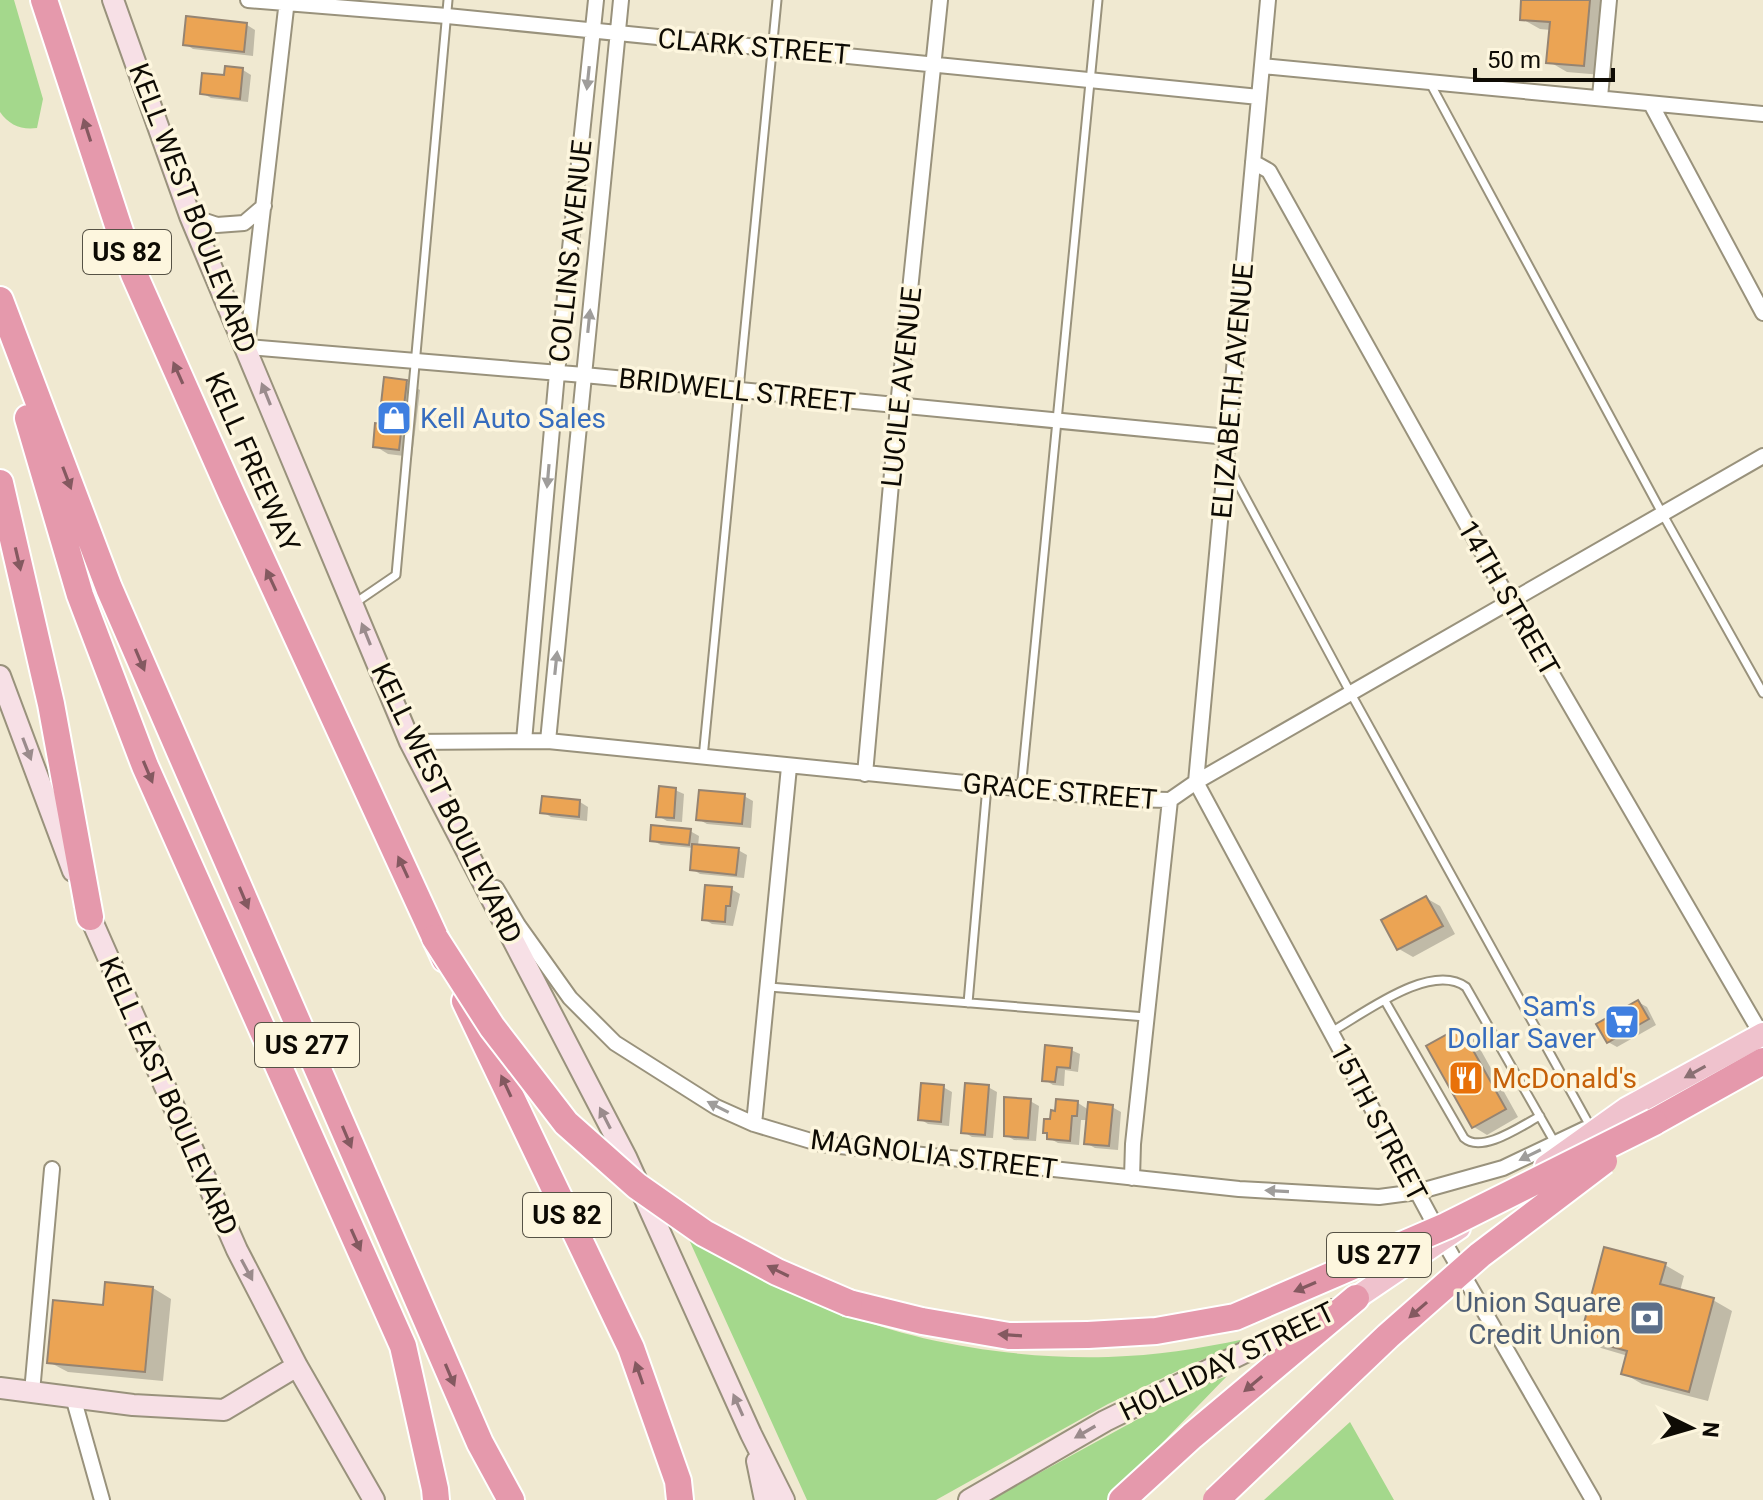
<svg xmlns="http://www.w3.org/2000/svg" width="1763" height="1500" viewBox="0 0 1763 1500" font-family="Roboto,sans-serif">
<rect width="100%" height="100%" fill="#f0e9d1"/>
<!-- green -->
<path fill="#a4d88c" d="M0,0h14l29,99 -6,29c-16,2 -28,-3 -37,-16z
M686,1233c50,26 100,56 153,78 81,35 199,51 288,45 44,-2 89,-11 133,-20l-66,27 -86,41 -172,96h-129z
M1227,1376l-120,124h-117l201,-110z
M1350,1422l44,78h-130z"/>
<!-- shadow -->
<path fill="#0003" d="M1523,0h86l-7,75 -35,-3 -19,-11 3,-31 -11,-1 -18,-10z
M247,25l8,5 -2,26 -60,-7 -8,-5z
M243,70l8,5 -3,27 -37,-4 -9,-5z
M406,382l14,8 -8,67 -24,-3 -13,-8 12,-20 1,-11 -6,-3z
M675,790l9,4 -2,28 -15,-1 -9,-5z
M744,796l9,5 -2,27 -44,-4 -9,-5z
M580,802l8,5 -1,14 -36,-4 -8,-5z
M690,831l9,5 -1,10 40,4 9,5 -3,23 -44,-4 -8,-5 2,-21 -33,-3 -9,-5z
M731,889l9,5 -7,32 -21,-2 -8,-5z
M1426,898l14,8 15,28 -42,23 -14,-8z
M1638,1002l9,5 9,18 -39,22 -9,-5z
M1460,1030l14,8 44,79 -31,18 -13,-8z
M1071,1050l9,4 -2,18 -13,-2 -1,16 -11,-1 -8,-5z
M943,1087l9,5 -3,34 -21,-2 -8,-5z
M988,1087l9,5 -4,46 -21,-1 -8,-5z
M1030,1101l9,5 -3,35 -22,-1 -8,-5z
M1078,1103l11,7 23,-3 9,5 -3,38 -23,-2 -9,-5 2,-23h-7l-2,25 -21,-2 -9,-5 3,-17z
M1665,1265l19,11 -4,15 33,9 19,11 -24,90 -66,-17 -19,-11 5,-17 -27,-8 -19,-10z
M153,1288l18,11 -8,82 -95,-9 -19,-10 56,-55z"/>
<!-- building -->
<path fill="#eba454" stroke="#958472" stroke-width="2" d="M1521,0h69l-6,66 -38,-3 4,-41 -30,-2z
M186,16l61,7 -3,29 -61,-7z
M225,66l18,2 -3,31 -40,-5 2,-21 22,2z
M384,377l23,3 -8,70 -26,-3 2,-24 10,1 1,-10 -6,-1z
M659,786l17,2 -2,30 -18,-1z
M699,790l46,4 -3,30 -46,-4z
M542,796l38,4 -1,17 -39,-4z
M651,825l40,4 -2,16 -39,-4z
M692,844l47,4 -3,27 -46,-5z
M705,885l27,2 -2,19h-4l-1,16 -23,-2z
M1426,896l17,30 -46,24 -16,-30z
M1638,1000l11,19 -42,24 -11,-19z
M1460,1027l46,82 -34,19 -46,-82z
M1045,1045l27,3 -2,20 -13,-1 -2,15 -13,-1z
M921,1083l23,2 -3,37 -23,-2z
M965,1083l24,2 -4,50 -24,-2z
M1004,1097l27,2 -3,39 -24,-2z
M1056,1099l22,2 -1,15h-5l-2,25 -23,-2v-6h-4l1,-14h6l1,-9 4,1z
M1088,1102l25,3 -4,41 -25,-2z
M1604,1247l62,16 -6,21 54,14 -25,94 -68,-18 6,-23 -47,-13z
M105,1282l48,5 -8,85 -98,-9 6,-63 50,5z"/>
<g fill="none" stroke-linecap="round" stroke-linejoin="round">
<defs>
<path id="lane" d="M1430,83l232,430 101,180
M1229,467l121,225 240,434
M355,603l41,-28 52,-575
M703,758l74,-758
M1021,790l77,-790
M769,987l377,30
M1385,1001l79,137c18,16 57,-12 76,-22
M968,1003l19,-217
M1331,1032c32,-18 100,-71 135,-45l89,156"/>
<path id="street" d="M248,0l199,16 812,81
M287,0l-40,347 337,28 644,62
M1268,0l-72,782 247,458 150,260
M1262,66l501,48
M1600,97l9,-97
M1651,104l112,209
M1253,162l16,9 240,429 254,437
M190,216l27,9 27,-2 20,-17
M524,741l33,-368 39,-373
M548,741l73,-741
M410,742l138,-1 576,58 46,1 26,-18 567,-326
M865,774l33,-368 42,-406
M496,888l22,37 52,73 45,45 101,64 38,17 67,20 418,45 140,8 38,-5 86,-24 82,-39
M754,1124l35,-357
M1132,1178l1,-34 37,-344
M32,1392l20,-223
M73,1397l29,103"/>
<path id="secondary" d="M113,0l77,216 220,526 216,415 125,277 33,66
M0,676l73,195
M85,905l152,345 60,116 77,134
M0,1388l133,17 91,5 73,-44
M757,1461l8,39
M969,1500l136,-79 226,-111"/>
<path id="primary" d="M1546,1166l80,-57 137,-75
M1356,1298l103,-70"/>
<path id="highway" d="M44,0l90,274 98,221 213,464
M0,300l109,288 371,855 31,57
M28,418l52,177 65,171 258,580 32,143 1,11
M0,483l51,221 39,213
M465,1001l166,347 47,133 2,19
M1654,1122l109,-61
M849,1303l73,18 87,15 79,-1
M1122,1500l70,-64 164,-138"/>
</defs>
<!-- lane casing -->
<use href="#lane" stroke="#99927c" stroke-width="11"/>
<!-- street casing -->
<use href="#street" stroke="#99927c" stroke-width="18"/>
<!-- secondary casing -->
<use href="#secondary" stroke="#99927c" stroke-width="24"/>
<!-- primary casing -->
<use href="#primary" stroke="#fff" stroke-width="26"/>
<!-- highway casing -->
<use href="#highway" stroke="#fff" stroke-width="30"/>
<!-- lane -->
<use href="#lane" stroke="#fff" stroke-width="7"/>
<!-- street -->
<use href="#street" stroke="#fff" stroke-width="14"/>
<!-- secondary -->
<use href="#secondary" stroke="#f7e0e6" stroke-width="20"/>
<!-- primary -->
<use href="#primary" stroke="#efc2cd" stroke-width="22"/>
<!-- highway -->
<use href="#highway" stroke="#e599ac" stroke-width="26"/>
<defs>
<path id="highway-bridge" d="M435,938l57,89 74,96 71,63 67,47 73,39 72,31
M1088,1335l68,-4 79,-14 211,-91 208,-104
M1216,1500l172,-164 92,-81 124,-94"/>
</defs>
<!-- highway-bridge casing -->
<use href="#highway-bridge" stroke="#fff" stroke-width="30" stroke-linecap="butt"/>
<!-- highway-bridge -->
<use href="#highway-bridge" stroke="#e599ac" stroke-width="26"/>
</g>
<!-- one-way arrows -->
<defs><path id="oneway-solid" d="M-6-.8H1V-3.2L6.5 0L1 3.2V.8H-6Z" transform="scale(2)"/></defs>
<g fill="#9f9d9b">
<use href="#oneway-solid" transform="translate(588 78) rotate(96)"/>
<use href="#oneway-solid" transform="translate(589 321) rotate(-84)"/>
<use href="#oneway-solid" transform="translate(548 476) rotate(95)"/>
<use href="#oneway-solid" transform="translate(556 663) rotate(-84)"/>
<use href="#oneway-solid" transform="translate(718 1107) rotate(-153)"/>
<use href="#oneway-solid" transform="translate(1530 1155) rotate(154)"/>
<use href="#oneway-solid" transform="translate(1277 1191) rotate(-177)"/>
</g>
<g fill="#845960">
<use href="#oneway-solid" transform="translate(87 130) rotate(-108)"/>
<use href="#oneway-solid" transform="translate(178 373) rotate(-114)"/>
<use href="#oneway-solid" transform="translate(67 478) rotate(69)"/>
<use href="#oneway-solid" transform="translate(18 559) rotate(77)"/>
<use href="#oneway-solid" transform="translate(271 580) rotate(-115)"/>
<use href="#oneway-solid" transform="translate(140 660) rotate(67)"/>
<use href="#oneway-solid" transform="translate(148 772) rotate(67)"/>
<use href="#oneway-solid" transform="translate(403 867) rotate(-115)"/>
<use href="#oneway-solid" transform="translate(244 898) rotate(67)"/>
<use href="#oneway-solid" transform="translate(506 1086) rotate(-115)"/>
<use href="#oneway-solid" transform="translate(347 1137) rotate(67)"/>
<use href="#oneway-solid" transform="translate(356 1240) rotate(66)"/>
<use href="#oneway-solid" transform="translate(778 1271) rotate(-154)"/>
<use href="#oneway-solid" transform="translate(1305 1287) rotate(157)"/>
<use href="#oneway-solid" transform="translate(1418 1310) rotate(139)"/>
<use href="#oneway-solid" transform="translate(1010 1335) rotate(-176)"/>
<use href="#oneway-solid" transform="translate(639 1373) rotate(-109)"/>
<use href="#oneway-solid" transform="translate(450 1375) rotate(67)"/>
<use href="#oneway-solid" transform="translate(1253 1384) rotate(140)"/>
</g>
<g fill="#9a8b8c">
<use href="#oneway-solid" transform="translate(266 394) rotate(-112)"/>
<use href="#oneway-solid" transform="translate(366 634) rotate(-112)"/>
<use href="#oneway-solid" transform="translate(27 749) rotate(69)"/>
<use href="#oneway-solid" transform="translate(605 1118) rotate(-117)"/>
<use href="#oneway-solid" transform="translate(247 1270) rotate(62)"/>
<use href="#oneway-solid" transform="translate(738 1405) rotate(-114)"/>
<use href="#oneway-solid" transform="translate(1085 1432) rotate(150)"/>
</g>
<use fill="#8a7073" href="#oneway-solid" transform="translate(1695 1072) rotate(151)"/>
<!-- icons -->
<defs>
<symbol id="shop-square" viewBox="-11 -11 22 22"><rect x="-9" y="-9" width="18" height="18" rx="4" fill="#3f7fe0" stroke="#fdf6de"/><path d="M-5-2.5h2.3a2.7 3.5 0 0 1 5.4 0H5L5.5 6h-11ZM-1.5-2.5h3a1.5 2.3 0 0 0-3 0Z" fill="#fff"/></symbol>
<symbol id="supermarket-square" viewBox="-11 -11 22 22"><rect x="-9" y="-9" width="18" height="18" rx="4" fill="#3f7fe0" stroke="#fdf6de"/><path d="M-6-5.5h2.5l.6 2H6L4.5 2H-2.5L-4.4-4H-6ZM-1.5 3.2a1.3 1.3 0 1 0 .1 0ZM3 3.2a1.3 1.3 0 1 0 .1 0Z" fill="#fff"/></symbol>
<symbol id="restaurant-square" viewBox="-11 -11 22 22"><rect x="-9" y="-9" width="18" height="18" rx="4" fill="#e8710a" stroke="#fdf6de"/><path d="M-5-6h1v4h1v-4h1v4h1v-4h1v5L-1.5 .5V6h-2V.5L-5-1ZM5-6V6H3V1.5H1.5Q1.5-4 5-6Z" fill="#fff"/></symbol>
<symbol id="bank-square" viewBox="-11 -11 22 22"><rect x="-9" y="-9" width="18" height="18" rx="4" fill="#5c6f8a" stroke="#fdf6de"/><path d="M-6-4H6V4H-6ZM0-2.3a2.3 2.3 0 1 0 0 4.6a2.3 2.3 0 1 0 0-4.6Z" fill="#fff"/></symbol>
</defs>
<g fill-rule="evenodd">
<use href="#shop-square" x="374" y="398" width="40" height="40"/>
<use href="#supermarket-square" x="1602" y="1002" width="40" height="40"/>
<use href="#restaurant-square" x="1446" y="1058" width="40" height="40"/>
<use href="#bank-square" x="1627" y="1298" width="40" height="40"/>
</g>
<g text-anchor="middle" stroke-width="7" stroke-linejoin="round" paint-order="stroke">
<!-- shield labels -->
<g fill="#fdf6de" stroke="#565245" stroke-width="2">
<rect x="83" y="230" width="88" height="44" rx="6"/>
<rect x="255" y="1023" width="104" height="44" rx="6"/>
<rect x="523" y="1193" width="88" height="44" rx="6"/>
<rect x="1327" y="1233" width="104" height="44" rx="6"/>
</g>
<g font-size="26" font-weight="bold" fill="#0e0b04">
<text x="127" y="261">US 82</text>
<text x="307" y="1054">US 277</text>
<text x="567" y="1224">US 82</text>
<text x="1379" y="1264">US 277</text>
</g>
<!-- street labels -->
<g font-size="28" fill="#0e0b04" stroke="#fdf6de">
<text transform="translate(754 46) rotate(5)" y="10">CLARK STREET</text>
<text transform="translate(193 208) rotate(69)" y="10">KELL WEST BOULEVARD</text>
<text transform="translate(570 251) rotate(-84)" y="10">COLLINS AVENUE</text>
<text transform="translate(901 387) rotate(-84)" y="10">LUCILE AVENUE</text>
<text transform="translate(737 390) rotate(6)" y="10">BRIDWELL STREET</text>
<text transform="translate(1232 391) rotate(-85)" y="10">ELIZABETH AVENUE</text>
<text transform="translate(253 462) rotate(66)" y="10">KELL FREEWAY</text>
<text transform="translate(1509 598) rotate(60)" y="10">14TH STREET</text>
<text transform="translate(1060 791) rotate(5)" y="10">GRACE STREET</text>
<text transform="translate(447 803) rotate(64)" y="10">KELL WEST BOULEVARD</text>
<text transform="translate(169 1096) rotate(66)" y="10">KELL EAST BOULEVARD</text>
<text transform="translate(1379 1122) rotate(62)" y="10">15TH STREET</text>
<text transform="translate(934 1154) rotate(7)" y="10">MAGNOLIA STREET</text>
<text transform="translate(1227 1361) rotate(-26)" y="10">HOLLIDAY STREET</text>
</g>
<!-- shop labels -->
<g font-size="28" fill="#366cbe" stroke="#fdf6de" text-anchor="start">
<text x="420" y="428">Kell Auto Sales</text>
<text x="1596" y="1016" text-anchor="end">Sam's<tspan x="1596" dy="32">Dollar Saver</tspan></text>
</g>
<!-- food labels -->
<g font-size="28" fill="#c56008" stroke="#fdf6de" text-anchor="start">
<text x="1492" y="1088">McDonald's</text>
</g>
<!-- service labels -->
<g font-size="28" fill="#4e5e75" stroke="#fdf6de" text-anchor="end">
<text x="1621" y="1312">Union Square<tspan x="1621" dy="32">Credit Union</tspan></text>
</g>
</g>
<!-- north arrow -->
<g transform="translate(1691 1428) rotate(95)" stroke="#fdf6de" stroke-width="6" paint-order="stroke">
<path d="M0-6L14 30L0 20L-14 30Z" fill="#0e0b04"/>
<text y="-12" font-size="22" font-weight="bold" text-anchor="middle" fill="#0e0b04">N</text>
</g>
<!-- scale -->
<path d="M1475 68v12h138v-12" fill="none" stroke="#0e0b04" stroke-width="4"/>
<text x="1487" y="68" font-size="24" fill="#0e0b04" stroke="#fdf6de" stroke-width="6" paint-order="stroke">50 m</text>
</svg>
